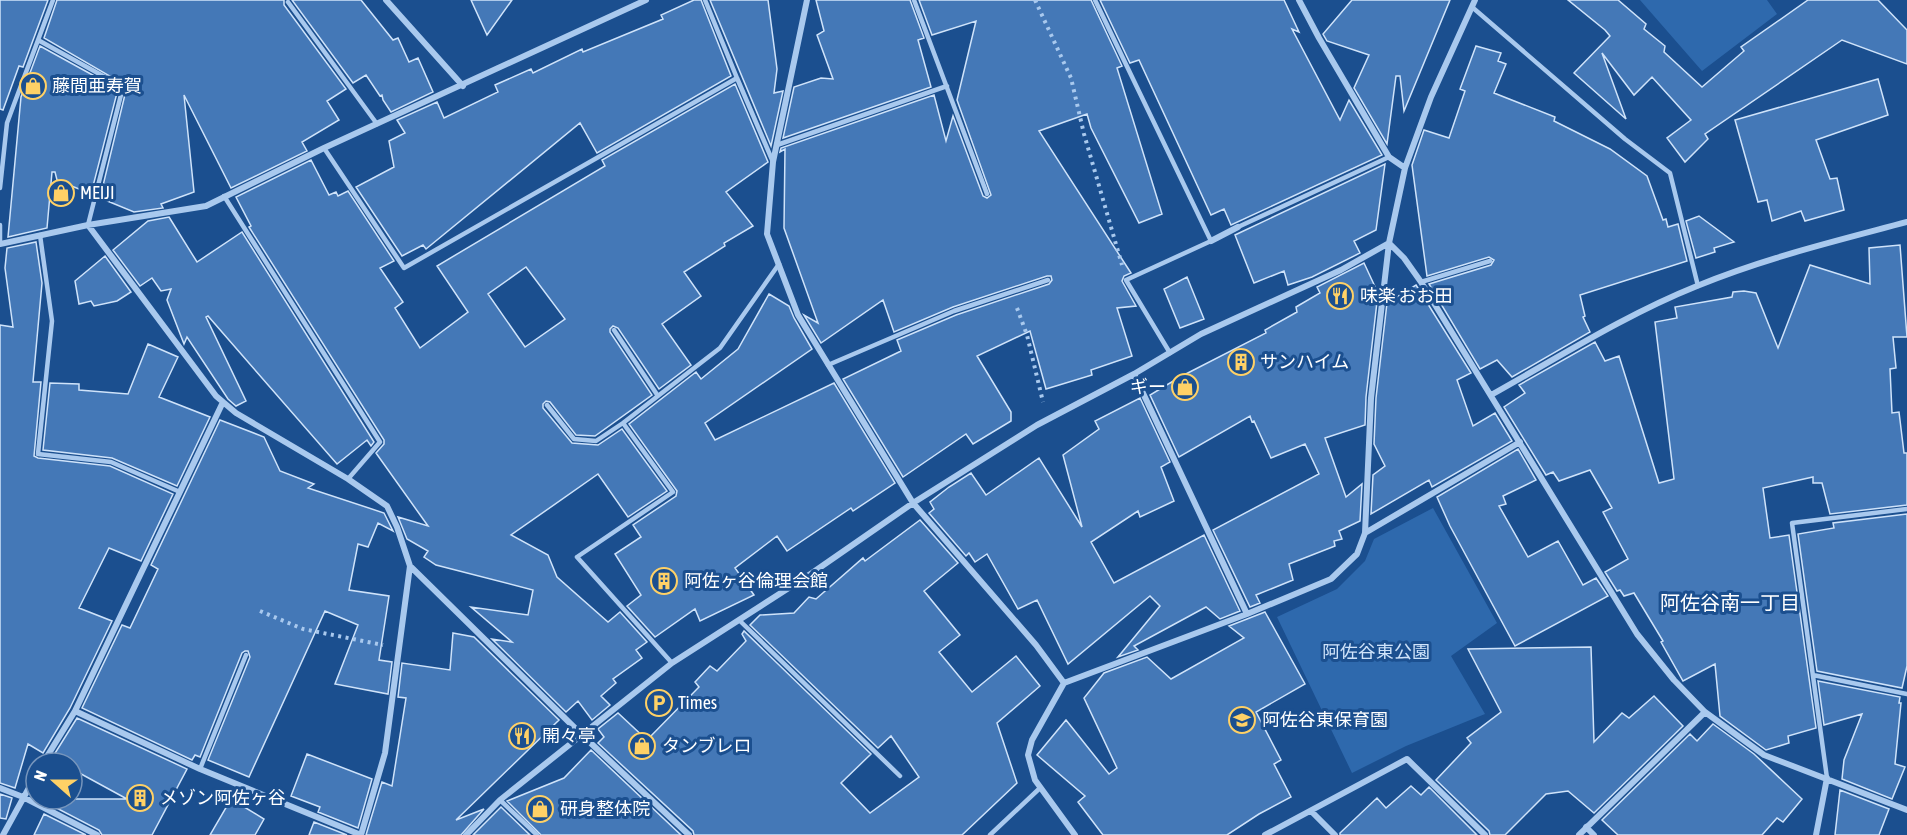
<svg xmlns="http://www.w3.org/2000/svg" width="1907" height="835" viewBox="0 0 1907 835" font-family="'Asap Condensed','Noto Sans JP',sans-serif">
<rect width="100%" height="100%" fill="#1b4f8f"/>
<!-- green -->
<path fill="#2e69ad" d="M1640,0h127l10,14 -75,57z
M1433,508l64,115 -46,33 34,58 -79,32 -54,27 -75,-156 60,-28 28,-28 9,-22z"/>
<!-- building -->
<path fill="#4478b7" stroke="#cfe3fa" stroke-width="1.5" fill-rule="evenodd" d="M0,0h48l-25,67 -4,-1 -16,44 -3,-1z
M57,0h227v5l62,84 -19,12 12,19 -37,22 5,9 -76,37 -47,-93 10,97 -33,12 2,4 -29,4 -34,-14 27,-112 -83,-48z
M292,0h69l32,40 5,-2 11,24 9,-4 15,34 -42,20 -8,-12 -1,-5 -2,1 -14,-21 -13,8z
M471,0h41l-25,35z
M694,0h7l30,76 -134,77 -17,-30 -154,126 -3,-4 -21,11 -46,-69 38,-20 -5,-26 16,-8 -8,-13 40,-18 7,16 54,-26 -3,-7 36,-16 2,4 49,-24 1,3 80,-33 -2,-4z
M710,0h58l9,69 -3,24 9,-2 -12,55z
M816,0h94l14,38 -6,2 13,47 -148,51 11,-51 27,-9 12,1 -16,-44 7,-4z
M919,0h172l31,66 -5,2 45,146 -23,9 -48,-95 -4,-14 -48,17 92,142 -7,3 -2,5 14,25 -19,2 15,48 -41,14 1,5 -46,14 -16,-58 -53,25 34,56v9l-38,23 -7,-10 -63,43 -60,-98 58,-28 -4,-11 59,-25 93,-31 3,-4 -1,-4h-4l-94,31 -59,25 -11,-32 -62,43 -17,-28 14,8 -34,-95 1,-79 -5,3 1,-4 153,-53 12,46 7,-25 30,80 4,2 4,-3 -34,-95 19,-79 -44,14z
M1100,0h184l15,32 -7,-3 48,91 9,-20 33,55 -151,70 -7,-16 -13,6 -72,-155 -9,3z
M1352,0h98l-46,111 -4,-35h-4l-9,68 -33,-56 15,-33 -42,-14 -4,-7z
M1568,0h50l28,24 -2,5 21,17 -1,6 38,35 42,-36 -3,-4 67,-47h70l29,30v34l-65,-24 -137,94 3,5 -23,23 -18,-24 24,-18 -39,-43 -18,18 -32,-42 24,66 -52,-46 36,-37 -5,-6z
M40,46l78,43 -27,105 -34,-14 -2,-8h-3l-5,56 -39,9 13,-140z
M1476,46l25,7 -3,8 8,3 -12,29 61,24 -1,4 56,28 37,27 16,44 3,-1 2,8 10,-3 9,37 -107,34 5,21 -2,1 7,15 -78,45 -15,-17 -17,9 -51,-85 62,-19 3,-5 -5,-3 -62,19 -15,-111 12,-35 25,8 16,-47 -5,-2z
M1878,79l10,36 -72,25 14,39 7,-1 7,32 -39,11 -4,-10 -29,10 -5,-21 -9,2 -23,-82z
M735,84l33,78 -42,30 27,34 -29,17 1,3 -41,26 17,24 -39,28 29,41 -32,24 -41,-61 -5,-2 -3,3v3l42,63 -57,41 -19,-1 -26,-33 -4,-1 -3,3v4l29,35 26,2 24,-16 45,62 -39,26 -30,-43 -87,61 37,20 9,22 51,45 12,-10 27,30 -11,8 6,8 -29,21 3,4 -15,13 9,9 -18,15 -14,-19 -12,11 -74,-73 20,3 -41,-35 57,8 5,-25 -97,-25 -12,-8 4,-6 -21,-12 -9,-22 30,9 -52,-73 8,-9v-4l-135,-213 2,-1 -15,-29 75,-37 18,35 7,-3 2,4 10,-5 46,70 -14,7 23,34 -8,6 25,40 48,-36 -31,-46 168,-100 -3,-6zM526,267l39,52 -40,28 -37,-53z
M1385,164l-9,66 -22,11 6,12 -48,24 -24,8 -4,-14 -30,12 -19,-48z
M1699,216l35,26 -20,6 1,4 -19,6 -10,-37z
M169,217l28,45 45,-30 132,210 -3,4 -4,-6 -30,24 -129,-148 -2,1 40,84 -10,5 -8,-7 -41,-62 -3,7 -17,-44 4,-11 -10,2 -9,-13 -12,8 -27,-36 35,-29z
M36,242l6,41 -9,99h8l-7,74 4,2 72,8 63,28 -32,67 -32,-13 -30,60 33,13 -42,87 -27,45 -15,-9 -13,44 -15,-5v-458l13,2 -8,-59 2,-20z
M1900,245l7,92h-14l3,31 -6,1 2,44 7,-1 5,41h3v52l-77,9 -8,-31h-9v-6l-50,11 7,50 19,-3 27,193 -28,8 1,7 -23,7 -46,-34 -5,-52 -32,17 -22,-39 2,-1 -29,-48 -10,3 -4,-6 -3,1 -12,-19 23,-13 -25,-47 9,-4 -22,-38 -31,11 -6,-9 -7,3 -42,-68 21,-14 -6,-8 76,-43 10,19 14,-5 40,127 15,-4 -19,-157 22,-4 -2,-11 57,-10 1,-5 11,-1 12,2 22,55 32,-83 60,19 -1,-36z
M105,256l26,36 -14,9 -23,5 -3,-5 -12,3 -4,-23z
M1364,263l14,30 -12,104 -1,28 -40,13 21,59 16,-13 -2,37 -21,10 3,8 -8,2 1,5 -46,18 4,16 -37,15 4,8 -10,4 -37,-77 106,-56 -14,-30 -34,14 -17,-37 -2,1 -2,-6 -71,41 -29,-62 30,-18 86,-44 -1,-3 32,-18 -1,-5 24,-14 -3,-6z
M1187,277l17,42 -24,9 -16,-39z
M1416,285l55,88 -14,7 16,46 22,-13 17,28 -80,46 -3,-7 -58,34 2,-39 12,-9 -11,-22 2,-46 11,-95z
M769,294l20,12 5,12 18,31 -107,74 10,17 119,-57 61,100 -42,28 -2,-3 -64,43 -10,-15 -42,32 19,27 -54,26 -5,-12 -40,28 -28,-31 14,-11 -26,-41 26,-17 -8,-12 43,-29 1,-5 -48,-67 67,-52 5,7 37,-30z
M148,344l30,13 -19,40 51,20 -33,69 -65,-28 -69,-8 7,-67 29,1v6l49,4z
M1140,398l30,64 -9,5 13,34 -34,16 -2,-6 -47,31 23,41 90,-48 36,76 -20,8 -14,-12 -72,39 4,4 -20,7 42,-51 -10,-10 -82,68 -31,-64 -19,9 -31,-55 -12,8 -6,-9 -3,3 -37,-43 5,-4 -4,-7 19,-15 22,-14 15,22 53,-37 43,69 -19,-72 36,-26 -4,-8z
M220,420l44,17 16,34 34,13 -6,4 76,25 9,18 -15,-8 -10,24 -10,-3 -9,46 40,6 -10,64 13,2 -4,32 -53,-10 23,-59 -33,-14 -76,166 -41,-17 42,-103 -2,-6h-3l-3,2 -42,104 -5,-2 -3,5 -110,-52 40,-83 8,3 28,-59 -7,-4z
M1518,449l18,31 -33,16 3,8 -7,2 29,51 30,-16 25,44 13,-7 12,18 -93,50 -65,-120 -13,-29z
M1907,514v152l-5,22 -85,-17 -19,-137 36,-6 -1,-5z
M920,520l38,43 -34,28 36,44 -21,17 33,40 44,-36 24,30 -43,37 20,60 -55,52h-268l-1,-4 -95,-88 6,-6 -6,-8 20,-16 29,27 52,-53 -4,-5 15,-16 7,5 29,-30 -4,-7 2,-3 127,123 -30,29 29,30 49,-36 -28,-41 -13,12 -128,-123 10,-10 34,-2 15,-16 7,2 47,-41 2,3z
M1265,612l40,72 -49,28 25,48 -7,4 17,33 -32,17 -32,21h-124l-25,-33 7,-6 -48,-41 29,-35 43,54 8,-6 -33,-70 20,-25 43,-16 24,22 73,-41 -15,-12z
M453,633l21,4 85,83 -103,100 28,-11 -23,26h-95l16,-53 10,4 14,-88 -8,-1 4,-34 48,7z
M1591,647l3,95 28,-29 7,5 25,-22 29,30 -89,87 -26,-22 -22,3 -41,41h-15l-1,-4 -53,-51 35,-37 -4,-5 34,-26 -33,-63z
M1818,681l82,16 -1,6h2l-6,61 10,3 -13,32 -50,-20 2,-19 18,-46 -38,11z
M77,718l110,51 -35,66h-50l-3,-5 -56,-29v-2h84l-55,-30v-6h-10l-10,-5z
M1713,724l41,30 48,45 -19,23 -6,-4 -15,17h-144l-16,-15 88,-86 7,7z
M591,750l90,85h-140l-34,-34 57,-23z
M307,754l65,25 -14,49 -40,-16 2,-5 -29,-11z
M1411,786l10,9 8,-8 48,48h-137v-2l37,-35 9,10z
M1840,790l49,19 -10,26h-44z
M0,794l12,4 -6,21 -6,-1z
M231,799l33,20 -9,16h-45z
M501,807l29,28h-57z
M44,814l42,21h-52z
M314,822l33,13h-38z"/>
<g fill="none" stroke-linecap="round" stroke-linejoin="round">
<!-- path -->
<path stroke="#a9c9ee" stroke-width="4" stroke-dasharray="3 4.5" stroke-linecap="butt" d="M1035,0l36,78 13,56 38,131
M1017,308l10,27 16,67
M260,611l43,18 80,16"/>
<!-- service -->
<path stroke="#a9c9ee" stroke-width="4.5" d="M705,0l32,78
M914,0l73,194
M1095,0l116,241 -85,39 44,73
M288,2l89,122
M1472,7l153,132 45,34 28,113
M38,40l85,47 -35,138
M777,145l170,-59
M324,148l80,120 333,-190 36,84
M0,188l7,-65 46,-123
M224,196l156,246 -32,37
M0,225v19
M1238,227l151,-70
M40,235l12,86 -14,133 73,8 69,30
M1421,282l69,-21
M614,330l44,66
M828,365l126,-54 94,-31
M547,405l27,34 22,2 27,-18
M739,620l161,156
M672,663l-95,-106 96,-65 -50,-69 97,-75 59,-84
M1813,675l94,19
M200,769l46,-114
M1827,778l-35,-255 115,-14
M500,800l37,35
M990,835l50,-47"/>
<!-- minor -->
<path stroke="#a9c9ee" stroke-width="6" d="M386,0l77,86
M807,0l-34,162 -6,72 31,81 115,188 123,142 28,38
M1299,0l20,38 70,119 16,11
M88,225l128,171 20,17 112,66 39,27 10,21 13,39 -25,187 -24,82
M1211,241l27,-14
M1389,243l15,15 17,24 216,352 37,46 31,32 59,43 143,55
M0,244l88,-19 118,-19 118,-58 322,-148
M1134,374l113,240
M1491,395c68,-38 134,-80 206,-109 68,-28 139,-45 210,-64
M1365,533l155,-91
M410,566l171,168 108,101
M75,711l125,58 161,66
M43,763l32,-52 148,-309
M0,788l23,9 74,38
M1311,811l24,24
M1586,827l8,8
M3,835l33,-60
M466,835l34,-35 172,-137 140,-90 101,-70 124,-78 97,-51 67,-40 140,-64 48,-27
M1075,835l-40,-55 -7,-25 4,-15 32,-57 183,-69 84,-35 26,-25 8,-21 6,-135 18,-155 16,-75 26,-71 44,-97
M1265,835l142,-76 78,76
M1579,835l126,-123
M1816,835l11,-57"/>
</g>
<!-- icons -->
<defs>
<symbol id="shop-ring" viewBox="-11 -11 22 22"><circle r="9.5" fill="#1b4f8f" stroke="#ffd166" stroke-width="1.5"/><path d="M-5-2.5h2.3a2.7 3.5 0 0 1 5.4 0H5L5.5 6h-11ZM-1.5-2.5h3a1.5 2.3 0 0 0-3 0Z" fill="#ffd166"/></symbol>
<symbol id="restaurant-ring" viewBox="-11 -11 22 22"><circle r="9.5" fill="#1b4f8f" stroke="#ffd166" stroke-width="1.5"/><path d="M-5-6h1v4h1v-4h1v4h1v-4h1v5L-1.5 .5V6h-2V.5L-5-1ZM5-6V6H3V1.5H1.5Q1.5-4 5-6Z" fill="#ffd166"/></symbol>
<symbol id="building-ring" viewBox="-11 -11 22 22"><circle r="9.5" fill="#1b4f8f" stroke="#ffd166" stroke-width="1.5"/><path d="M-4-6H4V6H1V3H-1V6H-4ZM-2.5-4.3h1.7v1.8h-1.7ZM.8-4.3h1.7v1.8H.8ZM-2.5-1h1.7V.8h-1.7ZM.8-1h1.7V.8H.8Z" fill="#ffd166"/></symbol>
<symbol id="parking-ring" viewBox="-11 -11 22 22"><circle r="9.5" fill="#1b4f8f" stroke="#ffd166" stroke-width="1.5"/><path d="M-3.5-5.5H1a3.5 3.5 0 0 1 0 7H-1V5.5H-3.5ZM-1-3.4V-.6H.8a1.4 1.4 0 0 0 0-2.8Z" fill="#ffd166"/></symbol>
<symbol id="school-ring" viewBox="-11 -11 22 22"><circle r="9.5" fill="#1b4f8f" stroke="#ffd166" stroke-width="1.5"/><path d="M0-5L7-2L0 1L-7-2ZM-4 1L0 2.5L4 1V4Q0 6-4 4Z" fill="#ffd166"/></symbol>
</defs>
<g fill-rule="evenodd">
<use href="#shop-ring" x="18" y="71" width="30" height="30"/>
<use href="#shop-ring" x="46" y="178" width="30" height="30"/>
<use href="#restaurant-ring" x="1325" y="281" width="30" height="30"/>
<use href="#building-ring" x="1226" y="347" width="30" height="30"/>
<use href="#shop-ring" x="1170" y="372" width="30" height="30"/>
<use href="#building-ring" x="649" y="566" width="30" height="30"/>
<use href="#parking-ring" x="644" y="688" width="30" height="30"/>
<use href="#school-ring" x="1227" y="705" width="30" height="30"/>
<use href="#restaurant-ring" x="507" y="721" width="30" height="30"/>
<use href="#shop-ring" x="627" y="731" width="30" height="30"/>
<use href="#building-ring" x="125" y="783" width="30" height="30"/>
<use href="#shop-ring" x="525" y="794" width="30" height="30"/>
</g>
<g text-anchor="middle" stroke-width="6" stroke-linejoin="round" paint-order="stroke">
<!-- poi labels -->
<g font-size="18" fill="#fff" stroke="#1b4f8f" text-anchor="start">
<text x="52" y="92">藤間亜寿賀</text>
<text x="80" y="199">MEIJI</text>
<text x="1360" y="302">味楽 おお田</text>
<text x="1260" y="368">サンハイム</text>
<text x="1166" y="393" text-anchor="end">ギー</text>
<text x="684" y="587">阿佐ヶ谷倫理会館</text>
<text x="678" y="709">Times</text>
<text x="1262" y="726">阿佐谷東保育園</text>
<text x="542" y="742">開々亭</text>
<text x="662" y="752">タンブレロ</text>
<text x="160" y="804">メゾン阿佐ヶ谷</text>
<text x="560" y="815">研身整体院</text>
</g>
<!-- park labels -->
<g font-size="18" fill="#cfe3fa" stroke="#1b4f8f">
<text x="1376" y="658">阿佐谷東公園</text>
</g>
<!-- neighbourhood labels -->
<g font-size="20" fill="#fff" stroke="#1b4f8f">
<text x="1730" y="610">阿佐谷南一丁目</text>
</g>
</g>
<!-- north arrow -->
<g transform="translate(54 781) rotate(291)"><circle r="28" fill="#1b4f8f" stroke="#7695bc" stroke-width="1.5"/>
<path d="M0-4.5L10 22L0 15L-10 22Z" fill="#ffd166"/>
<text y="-9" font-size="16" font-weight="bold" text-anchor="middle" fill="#ffffff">N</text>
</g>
</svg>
